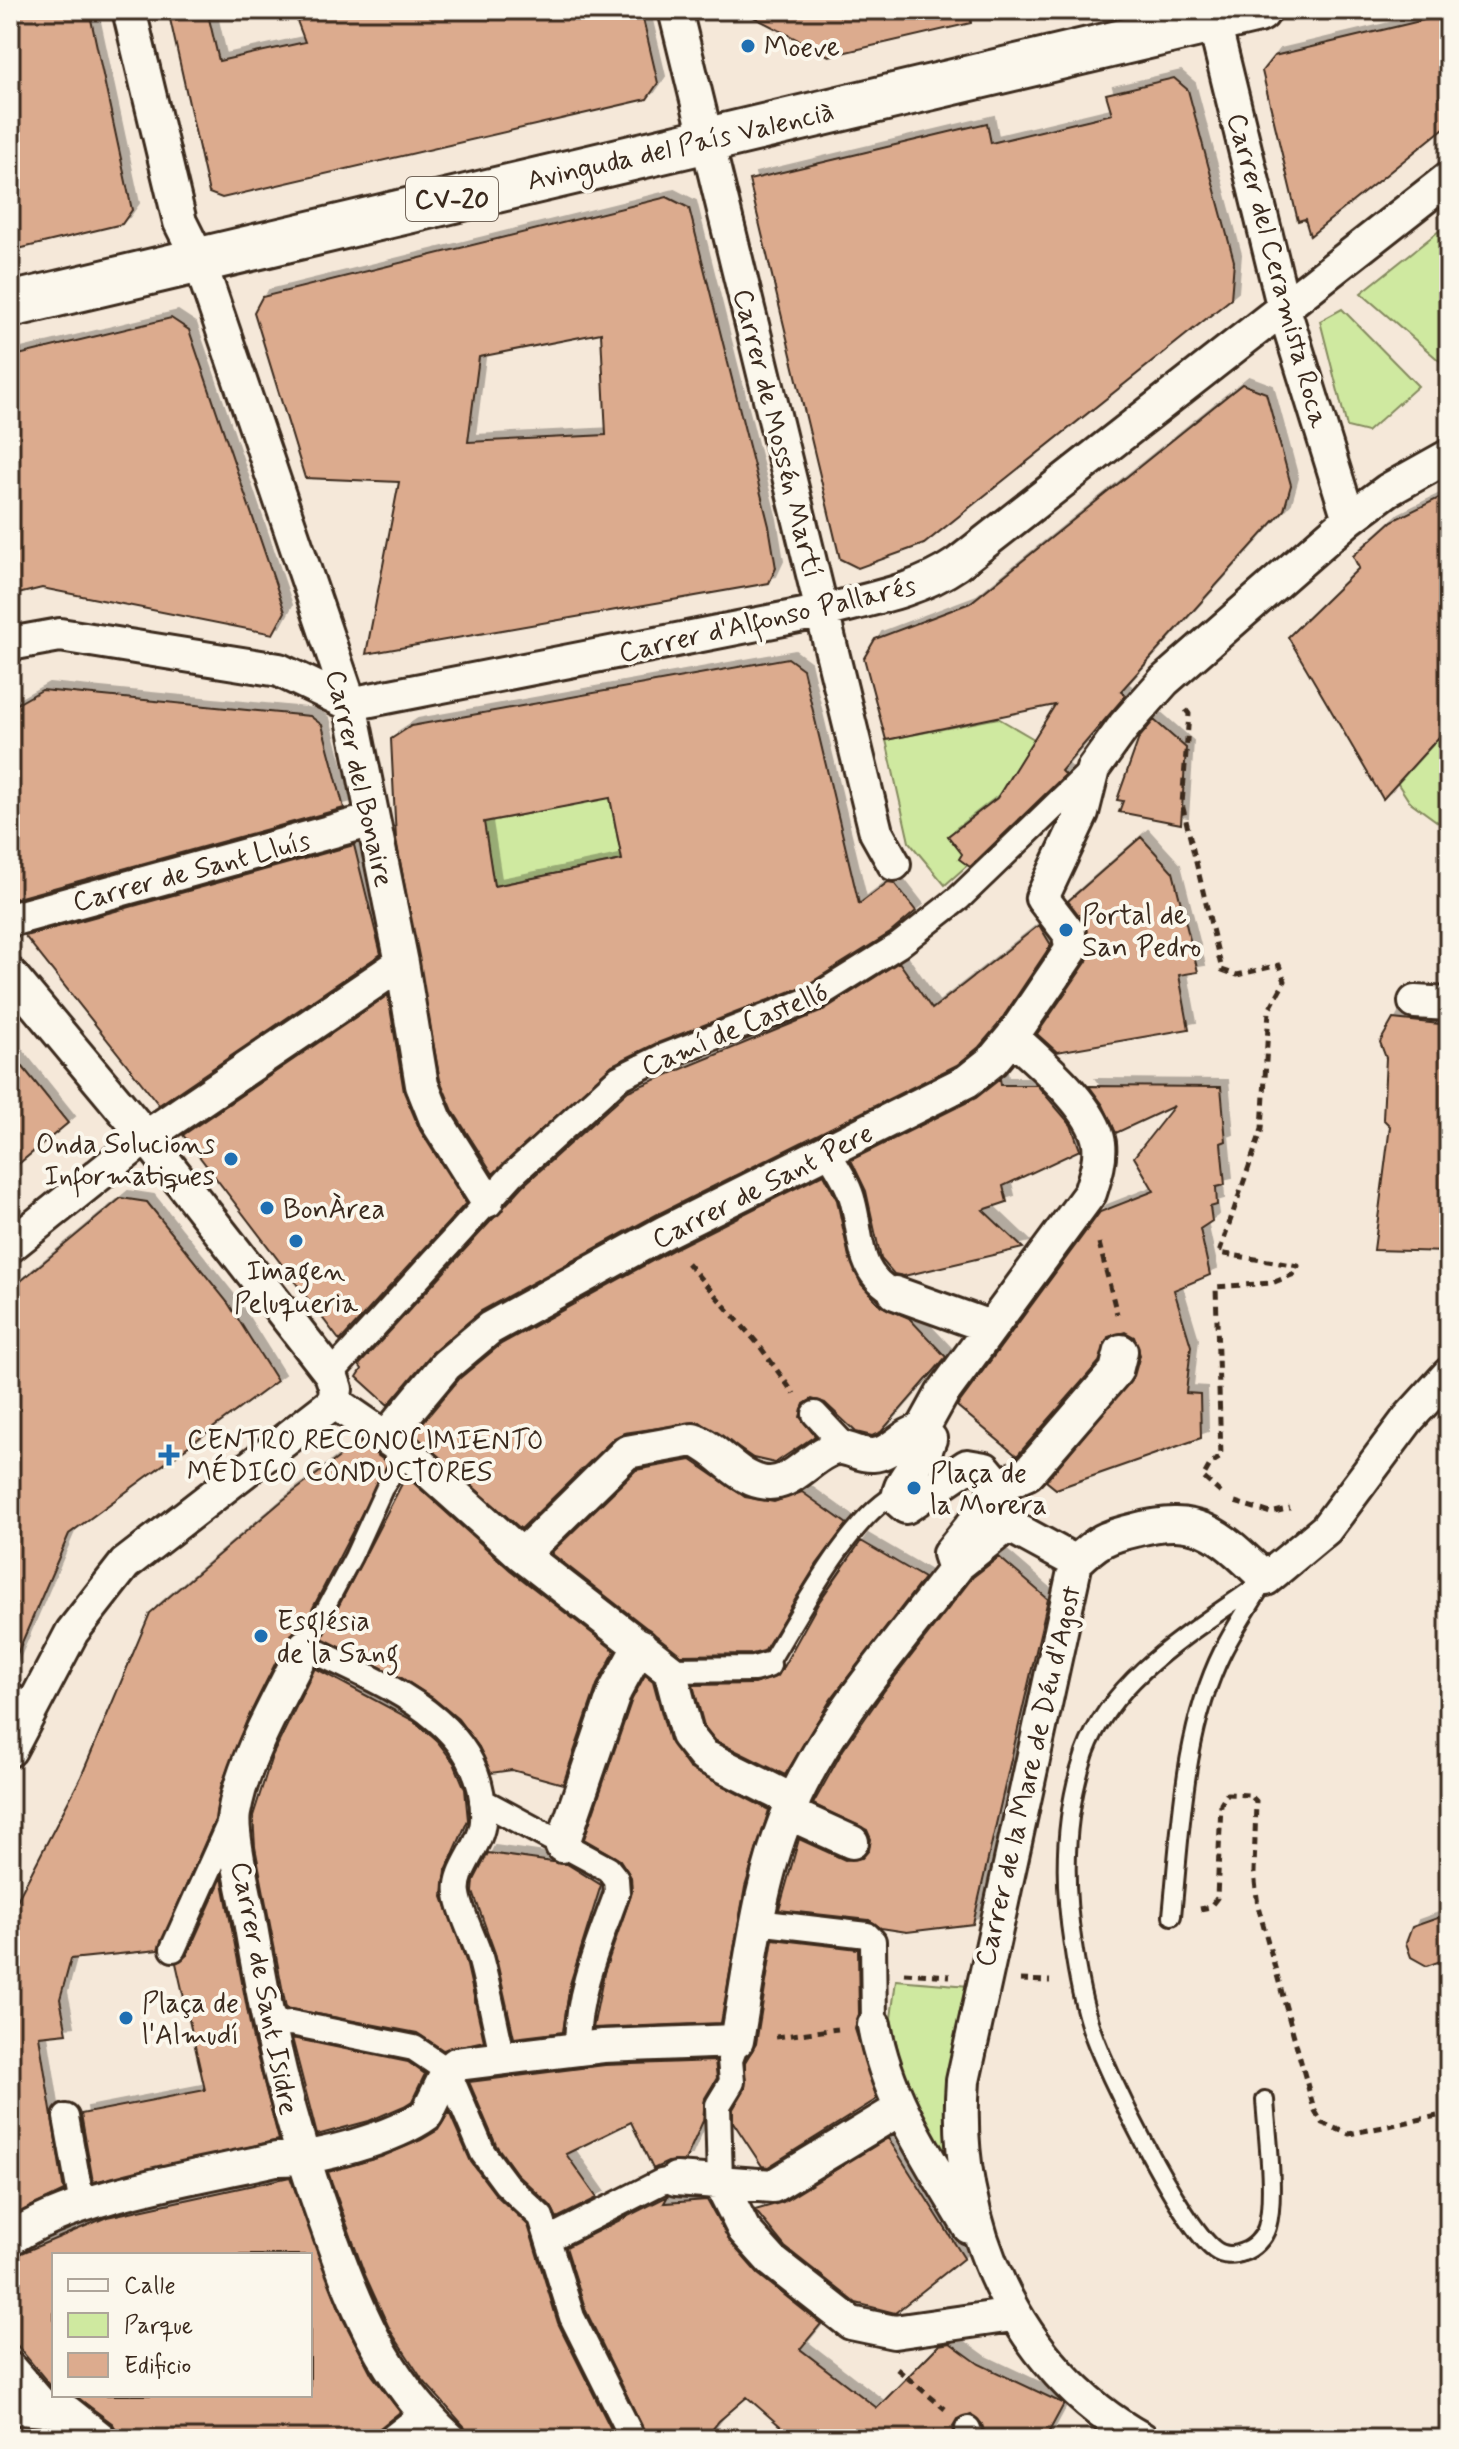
<svg xmlns="http://www.w3.org/2000/svg" width="1459" height="2449" viewBox="0 0 1459 2449" font-family="Mynerve,sans-serif">
<defs>
<filter id="shadow"><feDropShadow dx="7" dy="-7" stdDeviation="0" flood-color="#0004"/></filter>
</defs>
<rect width="100%" height="100%" fill="#f5e8d9"/>
<filter id="ink" filterUnits="userSpaceOnUse"><feTurbulence type="fractalNoise" baseFrequency=".0125" numOctaves="2"/><feDisplacementMap in="SourceGraphic" scale="16" xChannelSelector="R" yChannelSelector="G"/><feConvolveMatrix kernelMatrix="1 2 1 2 8 2 1 2 1" color-interpolation-filters="sRGB"/></filter>
<g filter="url(#ink)">
<!-- green -->
<path fill="#cfe9a0" stroke="#858a5f" stroke-width="2" d="M1449,223v146l-88,-76z
M1342,309l76,77 -51,46 -20,-5 -27,-106z
M998,718l36,21 -37,59 -49,38 22,27 -25,22 -36,-43 -23,-102z
M1449,727v87l-7,11 -33,-24 -46,-71 47,12 15,11z
M610,797l12,63 -128,26 -5,-30 -13,-32z
M896,1980l73,6 -23,116v59l-33,-40 -22,-103z"/>
<!-- building -->
<path fill="#dcab8e" stroke="#3b2a1e" stroke-width="2" fill-rule="evenodd" filter="url(#shadow)" d="M10,10h79l43,200 -10,14 -112,27z
M168,10h39l12,51 86,-19 -12,-32h348l17,73 -11,16 -425,99 -13,-5z
M740,10h230l1,13 -142,33z
M1449,14v110l-139,112 -5,-17 -7,2 -36,-150 12,-15z
M1174,78l14,12 46,171 -3,38 -307,245 -66,24 -18,-9 -91,-379 238,-57 4,20 121,-29 -6,-20z
M667,197l22,11 80,318 7,42 -7,15 -403,71 33,-172 -94,-4 -51,-166 8,-15zM601,333l5,102 -138,7 11,-85z
M171,318l18,12 96,282 -12,22 -231,-46 -32,8v-239z
M1242,384l24,9 25,92 -7,25 -163,181 5,4 -65,76 4,4 -95,92 -11,-8 3,-5 -14,-18 49,-38 58,-93 -169,35 -22,-82 11,-19 95,-36z
M1449,493v233l-66,73 -95,-162 71,-69 -6,-12 39,-35z
M788,658l15,11 56,235 29,-22 6,1 22,28 -26,22 -83,52 -152,59 -43,21 -119,109 -40,-63 -13,-31 -44,-241 -5,-100 20,-13zM610,798l12,62 -128,26 -10,-64z
M42,690l268,26 12,9 22,83 -334,92v-192z
M1154,720l32,28 -5,76 -62,-12 4,-11 -6,-1 22,-62z
M1141,837l32,35 25,100 -19,3 10,54 -132,23 -20,-18 50,-73 3,-12 -6,-27 -16,-21z
M354,845l27,109 -222,151 -134,-169z
M1039,925l12,20 -54,81 -18,21 -22,18 -301,150 -175,96 -49,42 -44,52 -31,-28 5,-8 -3,-4 165,-180 104,-94 192,-79 79,-50 33,47z
M388,995l16,97 16,38 46,73 -126,138 -157,-206z
M1393,1019l56,6v227l-75,-2 16,-124 -7,-7 3,-61 -6,-16z
M10,1051l58,72 -58,48z
M1000,1079l1,6h36l34,40 9,25 -77,36 4,16 -24,8 40,38 -119,28 -10,-2 -13,-15 -15,-68 -15,-31 125,-62z
M1089,1086l132,1 5,54 -5,2 4,42 -9,2 1,18 -7,2 2,14 -12,8 10,46 -36,15 17,56 -5,47 14,1 1,44 -145,51 -10,-8 88,-105 6,-21 -6,-18 -9,-5 -17,5 -9,25 -82,94 -60,-50 143,-194 54,-21 -20,-34 40,-51 -58,27 -13,-28z
M824,1174l13,26 12,57 12,27 20,22 28,12 37,39 -65,75 -9,4 -16,-4 -31,-29 -13,-4 -8,5 -4,13 15,19 -40,27 -22,-5 -53,-36 -76,11 -10,5 -93,91 -108,-95 47,-56 41,-34 173,-95z
M121,1198l26,4 81,101 49,78 -208,153 -59,136v-380z
M359,1442l29,21 -85,164 -15,11 -41,82 -26,66 -6,34 -57,130 -87,9 -11,40 7,34 -28,3 25,155 -54,26v-303l71,-137 69,-164 133,-113z
M691,1460l54,37 29,5 28,-10 45,32 -30,40 -53,87 -12,3 -71,1 -130,-102 85,-83z
M406,1476l104,94 105,81 -18,34 -34,99 -51,-14 -21,3 -12,-26 -21,-28 -25,-21 -31,-20 -80,-40z
M861,1541l63,37 -93,121 -46,76 -69,-34 -12,-15 -11,-41 62,-1 23,-8 41,-74z
M999,1557l49,42 -75,325 -66,8 -26,-4 -12,-8 -90,-10 20,-71 46,21 17,-2 7,-8 2,-11 -4,-9 -54,-26 30,-54 41,-59 89,-114z
M315,1668l99,53 23,20 17,22 11,26 3,31 -22,50 -3,27 23,64 18,80 -41,9 -26,-17 -131,-25 -31,-161 -2,-31 19,-60z
M645,1675l8,6 16,59 20,28 80,42 -24,77 -24,136 -128,5 11,-55 28,-81 -1,-15 -11,-17 -36,-21 48,-140z
M488,1853l79,11 34,21 -31,99 -7,48 -49,6 -19,-85 -22,-61 1,-12z
M222,1877l31,163 26,100 -186,42 -12,-68 124,-24 -29,-127 11,-8z
M1449,1914v44l-22,8 -16,-9 -5,-14 6,-16z
M773,1939l85,10 1,65 -4,15 22,70 -109,68 -6,-1 -29,-44v-13l12,-20v-27l11,-18z
M292,2038l116,24 17,12 -13,27 -8,5 -35,15 -52,14z
M715,2061l2,17 -12,20 -2,23 -18,40 -17,1 -15,7 -22,-47 -65,32 31,44 -40,20 -6,-12 -34,-32 -21,-29 -27,-63 136,-17z
M449,2112l22,50 25,33 32,30 30,98 58,116h-148l-4,-13 -42,-47 -32,-49 -25,-55 -37,-103 53,-15 40,-17 17,-10z
M888,2138l76,120 -69,55 -39,-10 -71,-56 -30,-37 28,-8z
M290,2177l53,142 29,56 28,37 -20,16 -5,11h-255l-7,-15 -39,-29h236v-140h-256v135l-44,-53v-79l97,-41z
M668,2196l-4,7 43,-3 23,42 28,32 63,50 -21,25 77,59 62,-63 11,-2 29,21 85,40 -19,35h-59l-4,-15 -11,-10 -14,5 -4,7 2,13h-160l-48,-42 -28,24 -14,18h-57l-62,-128 -20,-64z"/>
<g fill="none" stroke-linecap="round" stroke-linejoin="round">
<defs>
<path id="service" d="M305,1646l48,-89 31,-68 24,-36
M768,1665c28,-45 84,-152 130,-172
M1172,1916c9,-88 11,-185 51,-265 11,-22 25,-43 38,-64
M1265,2100c2,33 11,97 2,127 -3,11 -14,22 -24,25 -9,4 -20,4 -28,-2 -34,-25 -110,-179 -124,-222 -9,-27 -14,-55 -18,-83 -10,-63 -9,-131 12,-192 29,-80 116,-126 181,-174"/>
<path id="pedestrian" d="M828,1152c9,16 21,32 25,50 10,37 3,71 42,91
M331,1374l182,-200 106,-96 41,-20 154,-60 85,-53 60,-47 134,-129
M815,1414l30,32
M305,1646c73,37 183,73 178,175 -1,25 -29,48 -25,73 3,21 16,43 22,63 9,33 15,68 23,101
M670,1670l84,-1 14,-4
M10,1694l19,19
M482,1801l126,68 8,10 1,14c-19,52 -40,99 -40,155
M757,1922l110,13 6,6 1,84
M173,1949l58,-129
M267,2025l24,-2 123,25 34,23 35,82 23,31 35,33 31,100 61,122
M66,2117l16,88
M720,2182l-2,-77 14,-23 -2,-22 7,-19
M549,2239l112,-57 15,-3
M968,2429l3,10
M390,2439l33,-26"/>
<path id="minor" d="M129,10l51,212 19,38 151,444 52,259 20,122 14,35 51,81
M675,10l201,822 18,32
M1211,10l73,299 65,210
M10,644l50,-9 219,35 71,34 474,-93c46,-12 94,-20 133,-47l492,-386
M10,920l363,-100
M10,974l136,163 185,237 5,15 -2,13 -209,162 -53,68 -62,118
M1415,1002l34,2
M10,1246l136,-109 256,-174
M895,1293l95,34
M334,1402l74,51 114,102 148,115 17,65 17,21 90,45
M922,1430l20,-36 148,-201c5,-16 11,-33 9,-50 -6,-37 -60,-81 -87,-106
M386,1437l60,-72 44,-37 175,-96 302,-151 25,-20 20,-24 59,-87 -2,-17 -27,-35 40,-85 11,-44 31,-43 40,-45 185,-162 39,-29 61,-34
M994,1488l34,-15 88,-102 5,-20
M522,1555l105,-103 66,-12c25,8 41,36 68,42 28,6 43,-19 65,-30 19,-11 29,4 47,3 18,-1 30,-21 49,-25l8,9c-7,23 -31,38 -32,61l8,7 61,-41 18,3 10,12 -1,17 -45,56 3,9 7,1 49,-39 68,37 -113,519c-11,141 52,288 179,358
M1076,1562c22,-21 29,-25 59,-32 65,-18 86,6 131,49l60,-50 82,-110 41,-45
M305,1646c-25,52 -61,110 -71,167 -4,22 12,83 16,108 18,107 38,198 75,300 30,85 58,156 125,218
M788,1813l64,29
M562,1846l53,-155 25,-46
M874,2025c13,75 57,137 95,202
M676,2179l97,7 127,-77
M720,2182l24,48 28,31 79,62 43,9 119,-17
M10,2239c63,-44 189,-62 266,-80 40,1 118,-21 151,-45l21,-43 8,-7 147,-18 134,-5c14,-79 22,-163 55,-237 40,-89 109,-163 167,-240
M10,2369l35,40
M10,2407l57,5 34,27"/>
<path id="primary" d="M10,305l1248,-295"/>
</defs>
<!-- service casing -->
<use href="#service" stroke="#3b2a1e" stroke-width="22"/>
<!-- pedestrian casing -->
<use href="#pedestrian" stroke="#3b2a1e" stroke-width="30"/>
<!-- minor casing -->
<use href="#minor" stroke="#3b2a1e" stroke-width="38"/>
<!-- primary casing -->
<use href="#primary" stroke="#3b2a1e" stroke-width="50"/>
<!-- path -->
<path stroke="#3b2a1e" stroke-width="5" stroke-dasharray="8 6" stroke-linecap="butt" d="M1186,710l3,4 -7,90 40,166 15,5 42,-10 6,16 -16,29 -7,119 -43,124 79,13 -6,9 -20,8 -56,4 5,170 -10,6 -8,14 20,18
M1099,1243l18,71
M687,1263l72,82 35,49
M1235,1502l36,11 19,-5
M1200,1909l10,-2 7,-9 4,-94 6,-10 23,1 6,6 -2,72 4,33 56,203 8,14 27,11 93,-19
M904,1973l46,3
M1020,1980l30,1
M776,2037l62,-8
M897,2369l48,40"/>
<!-- service -->
<use href="#service" stroke="#fbf7ec" stroke-width="16"/>
<!-- pedestrian -->
<use href="#pedestrian" stroke="#fbf7ec" stroke-width="24"/>
<!-- minor -->
<use href="#minor" stroke="#fbf7ec" stroke-width="32"/>
<!-- primary -->
<use href="#primary" stroke="#fbf7ec" stroke-width="44"/>
</g>
</g>
<!-- markers -->
<g fill="#1f6fb2" stroke="#fbf7ec" stroke-width="3">
<circle cx="748" cy="46" r="8"/>
<circle cx="1066" cy="930" r="8"/>
<circle cx="231" cy="1159" r="8"/>
<circle cx="267" cy="1208" r="8"/>
<circle cx="296" cy="1241" r="8"/>
<path d="M165 1443h8v8h8v8h-8v8h-8v-8h-8v-8h8z"/>
<circle cx="914" cy="1488" r="8"/>
<circle cx="261" cy="1636" r="8"/>
<circle cx="126" cy="2018" r="8"/>
</g>
<g text-anchor="middle" stroke-width="8" stroke-linejoin="round" paint-order="stroke">
<!-- shield labels -->
<rect fill="#fbf7ec" stroke="#75685c" stroke-width="2" x="406" y="177" width="92" height="44" rx="6"/>
<g font-size="26" font-weight="bold" fill="#3b2a1e">
<text x="452" y="208">CV-20</text>
</g>
<!-- poi labels -->
<g font-size="28" fill="#3b2a1e" stroke="#fbf7ec" text-anchor="start">
<text x="764" y="56">Moeve</text>
<text x="1082" y="924">Portal de<tspan x="1082" dy="32">San Pedro</tspan></text>
<text x="215" y="1153" text-anchor="end">Onda Solucions<tspan x="215" dy="32">Informatiques</tspan></text>
<text x="283" y="1218">BonÀrea</text>
<text x="296" y="1280" text-anchor="middle">Imagen<tspan x="296" dy="32">Peluqueria</tspan></text>
<text x="187" y="1449">CENTRO RECONOCIMIENTO<tspan x="187" dy="32">MÉDICO CONDUCTORES</tspan></text>
<text x="930" y="1482">Plaça de<tspan x="930" dy="32">la Morera</tspan></text>
<text x="277" y="1630">Església<tspan x="277" dy="32">de la Sang</tspan></text>
<text x="142" y="2012">Plaça de<tspan x="142" dy="32">l'Almudí</tspan></text>
</g>
<!-- street labels -->
<g font-size="28" fill="#3b2a1e" stroke="#fbf7ec">
<text transform="translate(680 145) rotate(-13)" y="10">Avinguda del País Valencià</text>
<text transform="translate(1279 270) rotate(75)" y="10">Carrer del Ceramista Roca</text>
<text transform="translate(779 433) rotate(76)" y="10">Carrer de Mossén Martí</text>
<text transform="translate(767 618) rotate(-13)" y="10">Carrer d'Alfonso Pallarés</text>
<text transform="translate(361 778) rotate(77)" y="10">Carrer del Bonaire</text>
<text transform="translate(191 870) rotate(-15)" y="10">Carrer de Sant Lluís</text>
<text transform="translate(734 1028) rotate(-23)" y="10">Camí de Castelló</text>
<text transform="translate(762 1185) rotate(-27)" y="10">Carrer de Sant Pere</text>
<text transform="translate(1027 1776) rotate(-77)" y="10">Carrer de la Mare de Déu d'Agost</text>
<text transform="translate(266 1988) rotate(79)" y="10">Carrer de Sant Isidre</text>
</g>
</g>
<!-- margin -->
<rect width="1459" height="2449" fill="none" stroke="#fbf7ec" stroke-width="40"/>
<rect x="20" y="20" width="1419" height="2409" fill="none" stroke="#3b2a1e" stroke-width="3" filter="url(#ink)"/>
<!-- legend -->
<rect x="52" y="2253" width="260" height="144" fill="#fbf7ec" stroke="#aea59a" stroke-width="2"/>
<rect x="68" y="2279" width="40" height="12" fill="#fbf7ec" stroke="#aea59a" stroke-width="2"/>
<text x="124" y="2293" font-size="24" fill="#3b2a1e">Calle</text>
<rect x="68" y="2313" width="40" height="24" fill="#cfe9a0" stroke="#aea59a" stroke-width="2"/>
<text x="124" y="2333" font-size="24" fill="#3b2a1e">Parque</text>
<rect x="68" y="2353" width="40" height="24" fill="#dcab8e" stroke="#aea59a" stroke-width="2"/>
<text x="124" y="2373" font-size="24" fill="#3b2a1e">Edificio</text>
</svg>
